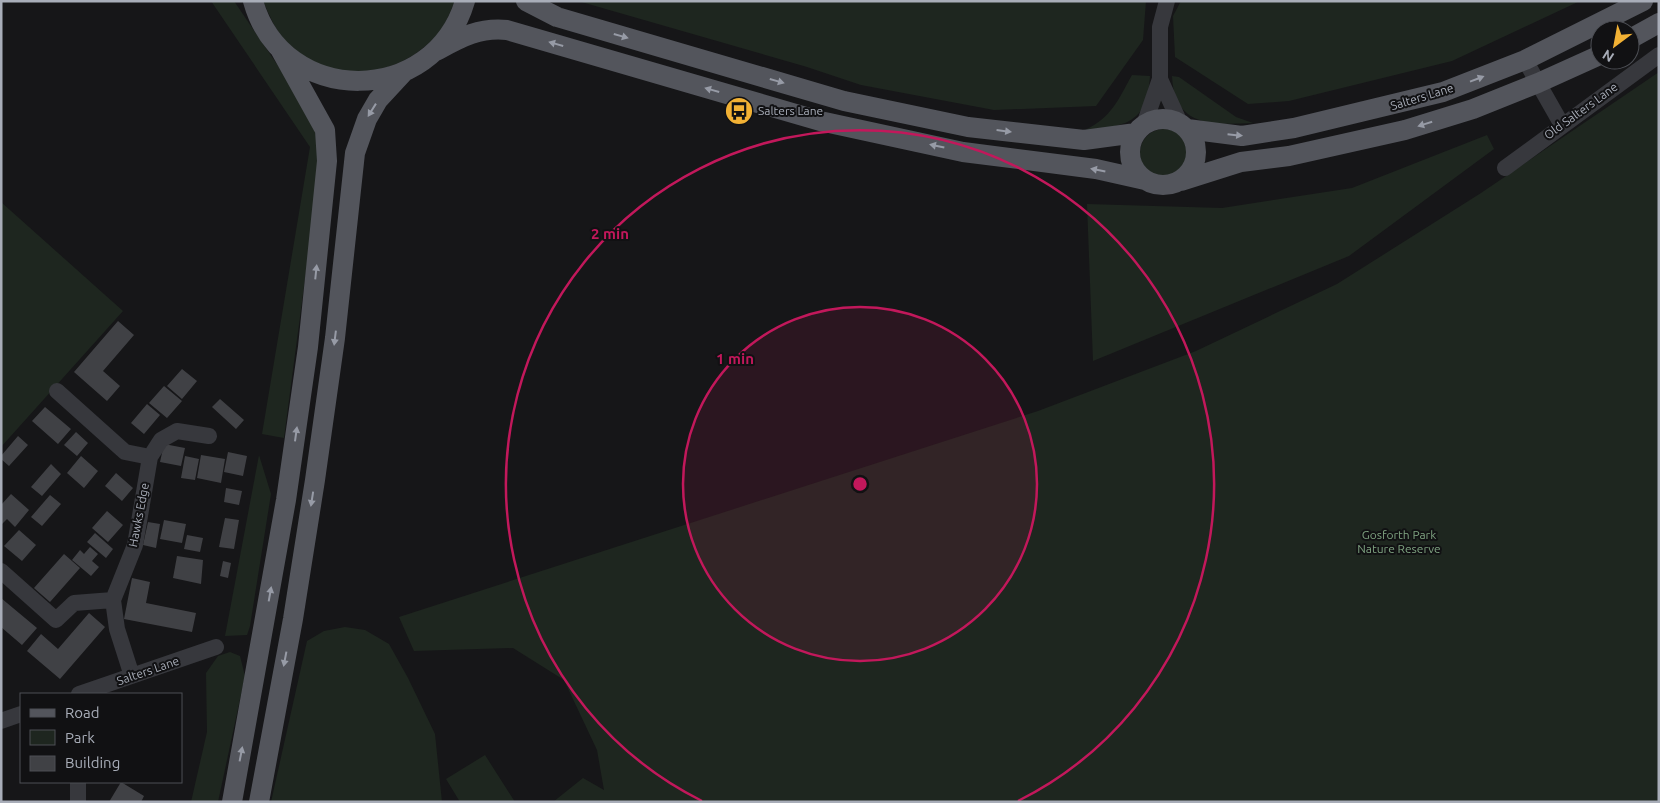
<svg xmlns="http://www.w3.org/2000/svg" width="1660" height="803" viewBox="0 0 1660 803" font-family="Ubuntu,sans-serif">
<rect width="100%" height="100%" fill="#161618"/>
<!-- green -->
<path fill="#1e261f" d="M211,1h23l72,106 16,43 -38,288 -22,-4 48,-287z
M263,1h192c-5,11 -10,25 -18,34 -42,46 -110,51 -154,3 -9,-11 -14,-24 -20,-37z
M578,1h568l-3,39 -47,66 -102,4 -133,-25 -54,-18z
M1181,1h399l-128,60 -163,40 -41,3 -73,-47 -2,-41z
M1659,72v730h-1106l30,-24 21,12 -7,-40 -33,-70 -51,-32 -99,3 -15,-34 639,-206 158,-60 141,-67 144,-91z
M1132,75l18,1c-3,48 -24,50 -65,54 27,-13 33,-30 47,-55z
M1172,76l7,1 57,40 17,6c-39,2 -79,5 -81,-47z
M1140 153a24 24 0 1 1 48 0a24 24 0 1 1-48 0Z
M1487,135l7,14 -145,107 -256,105 -6,-157 135,4 130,-20z
M1,202l122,109 -122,136z
M259,455l12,39 -21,132 -3,9 -22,1z
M345,627l20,3 24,14 19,34 27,56 7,68h-171l36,-161 17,-10z
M230,652l10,4 5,20 -27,126h-27l16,-70 -1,-59 12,-17z
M485,755l30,47h-55l-14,-23z"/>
<!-- building -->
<path fill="#404145" d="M118,321l16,14 -31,36 17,15 -13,15 -33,-29z
M182,369l15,12 -15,18 -15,-13z
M164,386l18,15 -15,17 -18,-15z
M220,399l24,21 -8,9 -24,-22z
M147,404l13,11 -16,19 -13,-11z
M45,407l26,22 -13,15 -26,-23z
M76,432l12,11 -11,13 -13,-11z
M18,436l10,9 -19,21 -8,-7v-3z
M164,444l21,4 -4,18 -21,-4z
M228,452l19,4 -4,20 -19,-4z
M201,455l24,4 -4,24 -24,-5z
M81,456l17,15 -14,17 -17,-15z
M185,456l14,3 -4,21 -14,-2z
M51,464l10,10 -19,22 -11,-9z
M116,473l17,15 -11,13 -17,-15z
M226,488l16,3 -3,14 -15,-3z
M11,494l18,16 -14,17 -8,-8 -6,6v-20z
M50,495l11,9 -19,22 -11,-9z
M107,511l16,14 -15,17 -16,-14z
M225,518l14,2 -5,29 -15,-2z
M164,520l22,4 -4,19 -22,-4z
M148,522l12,2 -4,24 -13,-3z
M19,530l17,15 -14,16 -18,-15z
M95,533l18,16 -7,9 -19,-16z
M187,535l16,3 -3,14 -16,-3z
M90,547l8,7 -6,7 7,6 -8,9 -19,-16 8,-10 4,4z
M64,554l16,14 -30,34 -16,-14z
M177,556l26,4 -2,24 -28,-6z
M223,561l8,2 -3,15 -8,-2z
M132,578l18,4 -4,21 50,10 -4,19 -68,-13z
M1,598l36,30 -15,17 -21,-18z
M89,613l16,14 -45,52 -33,-28 14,-17 17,15z
M121,782l23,14 -3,6h-32z"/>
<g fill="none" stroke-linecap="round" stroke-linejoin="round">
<!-- minor -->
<path stroke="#37383d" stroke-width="16" d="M1525,60l37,65
M1160,79l20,44
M1144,125l16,-46v-52l7,-26
M1505,168l154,-113
M57,391l68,61 25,5
M1,571l55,49 18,-17 39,-3 4,29 15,47
M113,600l22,-55 15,-88 11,-17 16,-9 32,5
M79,694l137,-47
M1,721l20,-7
M78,802v-20"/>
<!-- major -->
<path stroke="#53555c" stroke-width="20" d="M253,1c30,107 181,106 212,0
M526,1l31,16 287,84 124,26 116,13 52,-7
M1630,39l29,-16
M436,51c24,-13 43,-24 71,-21l313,91 143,31 133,17 49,11
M1130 152a33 33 0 1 1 66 0a33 33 0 1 1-66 0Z
M1187,129l55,7 52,-8 149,-36 82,-32 118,-59
M1181,181l60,-19 48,-6 116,-26 68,-21 65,-26 62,-28
M232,802l54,-302 22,-153 19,-186 -2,-31 -45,-81
M259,802l34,-183 22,-139 20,-142 20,-185 12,-34 11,-19 25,-27"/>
</g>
<!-- one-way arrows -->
<defs><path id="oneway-solid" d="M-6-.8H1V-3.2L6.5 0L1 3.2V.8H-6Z" transform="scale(1.25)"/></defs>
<g fill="#979ba6">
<use href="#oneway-solid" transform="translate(621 36) rotate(16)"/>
<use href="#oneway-solid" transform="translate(556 44) rotate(-164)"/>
<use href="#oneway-solid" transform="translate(1477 79) rotate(-21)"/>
<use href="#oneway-solid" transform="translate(777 81) rotate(16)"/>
<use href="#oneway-solid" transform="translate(712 90) rotate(-164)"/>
<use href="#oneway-solid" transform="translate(372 110) rotate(122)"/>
<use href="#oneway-solid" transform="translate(1425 124) rotate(163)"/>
<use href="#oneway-solid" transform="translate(1004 131) rotate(7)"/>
<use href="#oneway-solid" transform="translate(1235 135) rotate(6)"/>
<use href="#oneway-solid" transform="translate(937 146) rotate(-168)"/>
<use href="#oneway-solid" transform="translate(1098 170) rotate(-169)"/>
<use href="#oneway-solid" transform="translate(316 272) rotate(-84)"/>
<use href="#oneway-solid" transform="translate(335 338) rotate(97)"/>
<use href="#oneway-solid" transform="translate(296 434) rotate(-82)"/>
<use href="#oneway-solid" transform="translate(312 499) rotate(99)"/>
<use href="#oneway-solid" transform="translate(270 594) rotate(-80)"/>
<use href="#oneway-solid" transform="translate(285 659) rotate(101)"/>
<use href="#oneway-solid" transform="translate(241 754) rotate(-79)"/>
</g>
<!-- distance rings -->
<circle cx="860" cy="484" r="177" fill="#c2185b" fill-opacity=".12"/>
<g fill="none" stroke="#c2185b" stroke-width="2.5">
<circle cx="860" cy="484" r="177"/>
<path d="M702 801A354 354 0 1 1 1018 801"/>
</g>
<!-- icons -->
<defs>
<symbol id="bus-disc" viewBox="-11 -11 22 22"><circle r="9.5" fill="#f2b134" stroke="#111113"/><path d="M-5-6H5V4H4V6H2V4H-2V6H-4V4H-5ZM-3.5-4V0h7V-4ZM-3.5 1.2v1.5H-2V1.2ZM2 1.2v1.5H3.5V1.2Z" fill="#111"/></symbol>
</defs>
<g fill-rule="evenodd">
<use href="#bus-disc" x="723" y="95" width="32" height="32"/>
</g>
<g text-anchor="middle" stroke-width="4" stroke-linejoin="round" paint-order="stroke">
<!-- street labels -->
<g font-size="12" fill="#a8adb8" stroke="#111113">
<text transform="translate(1422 97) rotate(-17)" y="4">Salters Lane</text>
<text transform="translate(1581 111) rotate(-36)" y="4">Old Salters Lane</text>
<text transform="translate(139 515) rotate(-79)" y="4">Hawks Edge</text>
<text transform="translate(148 671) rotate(-19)" y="4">Salters Lane</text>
</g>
<!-- poi labels -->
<g font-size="12" fill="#a8adb8" stroke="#111113" text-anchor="start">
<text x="758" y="115">Salters Lane</text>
</g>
<!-- park labels -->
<g font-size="12" fill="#7fa381" stroke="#111113">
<text x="1399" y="539">Gosforth Park<tspan x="1399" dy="14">Nature Reserve</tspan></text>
</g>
</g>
<circle cx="860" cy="484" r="8" fill="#c2185b" stroke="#111113" stroke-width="2.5"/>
<g font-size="15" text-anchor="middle" font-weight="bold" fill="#c2185b" stroke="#111113" stroke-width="4" stroke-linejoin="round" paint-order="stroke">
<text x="610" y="239">2 min</text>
<text x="735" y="364">1 min</text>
</g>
<!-- border -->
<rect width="1660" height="803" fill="none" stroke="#a8adb8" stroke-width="5"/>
<!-- legend -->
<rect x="20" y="693" width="162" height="90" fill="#111113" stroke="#4d4f55"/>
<rect x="30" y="709" width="25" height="8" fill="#53555c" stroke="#4d4f55"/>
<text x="65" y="718" font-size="15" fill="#a8adb8">Road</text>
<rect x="30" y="730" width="25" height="15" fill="#1e261f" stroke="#4d4f55"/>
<text x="65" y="743" font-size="15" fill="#a8adb8">Park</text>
<rect x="30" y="756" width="25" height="15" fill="#404145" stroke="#4d4f55"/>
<text x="65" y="768" font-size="15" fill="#a8adb8">Building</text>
<!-- north arrow -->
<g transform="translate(1615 45) rotate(212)"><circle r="24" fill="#111113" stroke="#4d4f55"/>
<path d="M0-4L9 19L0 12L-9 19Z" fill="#f2b134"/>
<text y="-8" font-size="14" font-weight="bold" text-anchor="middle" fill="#a8adb8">N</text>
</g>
</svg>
